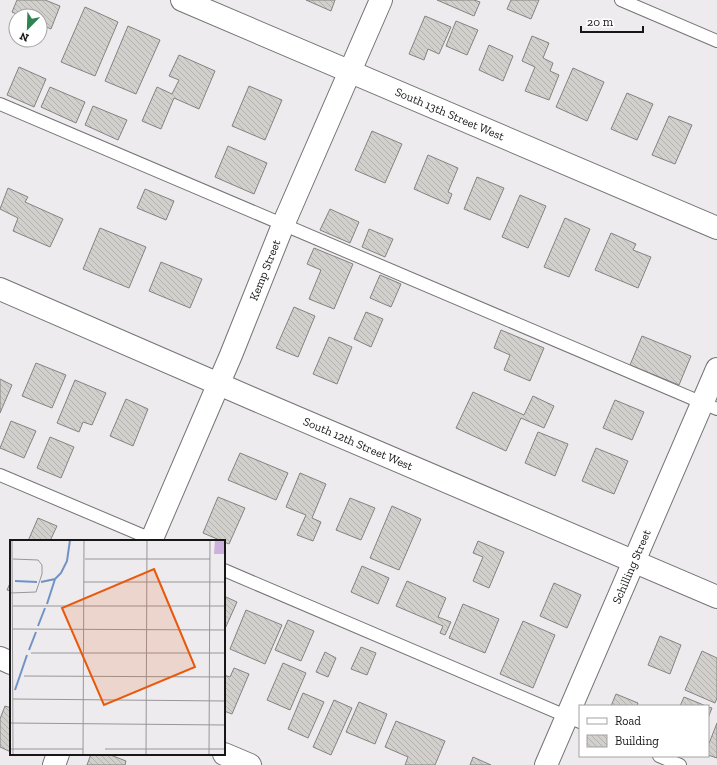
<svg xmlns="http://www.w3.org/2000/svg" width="717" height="765" viewBox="0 0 717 765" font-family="'Zilla Slab',serif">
<defs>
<pattern id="building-back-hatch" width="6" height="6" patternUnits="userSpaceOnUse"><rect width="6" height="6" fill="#d1d0cd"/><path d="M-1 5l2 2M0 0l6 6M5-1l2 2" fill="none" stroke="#b3b2af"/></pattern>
</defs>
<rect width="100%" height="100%" fill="#edebee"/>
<!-- building -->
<path fill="url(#building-back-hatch)" stroke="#858381" d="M17,0h28l15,6 -9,23 -11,-5v-8h-19l-9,-4z
M306,0h29l-4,11z
M437,0h37l6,2 -6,14z
M511,0h28l-8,19 -24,-10z
M85,7l33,15 -23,54 -34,-14z
M425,16l26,11 -12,27 -11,-5 -4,11 -15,-6z
M456,21l22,9 -11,25 -21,-9z
M128,26l32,14 -24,54 -31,-13z
M532,36l17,7 -6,15 10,5 -3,8 9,4 -10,25 -24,-9 10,-24 -13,-6z
M489,45l24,11 -10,25 -24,-11z
M179,55l36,16 -16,38 -25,-11 -13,31 -19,-8 15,-34 15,7 7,-14 -10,-4z
M19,67l27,12 -12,28 -27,-12z
M573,68l31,14 -17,39 -31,-14z
M249,86l33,14 -17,40 -33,-14z
M50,87l35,15 -9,21 -35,-16z
M627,93l26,11 -16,36 -26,-11z
M93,106l34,14 -9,20 -33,-15z
M669,116l23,9 -17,39 -23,-9z
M372,131l30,13 -17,39 -30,-13z
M228,146l39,17 -13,31 -39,-17z
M428,155l30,13 -10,24 4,2 -4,10 -34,-15z
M477,177l27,11 -14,32 -26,-11z
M8,188l20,9 -3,5 38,17 -13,28 -37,-16 5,-13 -18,-9z
M145,189l29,12 -8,19 -29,-12z
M520,195l26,11 -18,42 -26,-11z
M330,209l29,13 -9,21 -30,-13z
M565,218l25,11 -21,48 -25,-10z
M100,228l46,19 -17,41 -46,-19z
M369,229l24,10 -8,18 -23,-10z
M611,233l25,11 -3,6 18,7 -13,31 -43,-18z
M314,248l39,16 -19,45 -25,-10 12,-29 -14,-6z
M161,262l41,17 -12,29 -41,-17z
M380,275l21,9 -10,23 -21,-9z
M294,307l21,9 -17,41 -22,-9z
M366,312l17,7 -12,28 -17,-8z
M501,330l43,18 -14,33 -26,-11 6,-15 -16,-7z
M642,336l49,20 -12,29 -49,-20z
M329,337l23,10 -15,37 -24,-10z
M36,363l30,12 -14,33 -30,-12z
M0,379l12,6 -12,28z
M75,380l31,13 -14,32 -9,-3 -4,10 -22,-9z
M473,392l51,23 9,-19 21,10 -10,22 -23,-10 -15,33 -50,-23z
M126,399l22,10 -15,37 -23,-10z
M615,400l29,12 -12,28 -29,-12z
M11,421l25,10 -12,27 -24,-10z
M538,432l30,12 -13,32 -30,-13z
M50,437l24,10 -13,31 -24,-10z
M596,448l32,13 -14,33 -32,-13z
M240,453l48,20 -12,27 -48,-20z
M300,473l26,11 -14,34 9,4 -8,19 -16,-6 9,-20 -20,-8z
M218,497l27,11 -16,36 -26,-11z
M350,498l25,10 -14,32 -25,-10z
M392,506l29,13 -22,51 -29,-12z
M38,518l19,8 -7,15h-22z
M478,541l26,11 -15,36 -16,-7 10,-24 -10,-4z
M362,566l27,12 -11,26 -27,-12z
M11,581v10l-4,-1z
M407,581l39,17 -8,19 13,5 -6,13 -5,-2 3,-7 -47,-20z
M554,583l27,12 -14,33 -27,-12z
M224,596l13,6 -13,29z
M463,604l36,15 -14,34 -36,-15z
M246,610l36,15 -17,39 -35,-15z
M288,620l26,11 -13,30 -26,-11z
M523,621l32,14 -22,53 -33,-14z
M660,636l21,9 -11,29 -22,-9z
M361,647l15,6 -9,22 -16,-6z
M702,651l15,7v40l-2,5 -30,-13z
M325,652l11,6 -8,19 -12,-5z
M283,663l23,10 -16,37 -23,-10z
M234,668l15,6 -17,40 -8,-3v-36l6,2z
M303,693l21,9 -16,36 -20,-9z
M616,694l22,9 -1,3h-26z
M684,697l22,9h-26z
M334,700l18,8 -21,47 -18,-8z
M359,702l28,12 -12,30 -29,-12z
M5,706l6,2v44l-11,-5v-28z
M708,707l4,1 -4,10z
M396,721l49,20 -10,24h-30l3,-8 -23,-10z
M717,723v35l-9,-3v-9z
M91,754h17l18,7 -1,4h-38z
M473,757l18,8h-21z"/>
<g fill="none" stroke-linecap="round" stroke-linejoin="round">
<defs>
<path id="lane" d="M621,0l96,41
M0,104l717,305
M0,475l156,66
M224,570l356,152
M659,756l21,9"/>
<g id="street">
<path id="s1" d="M182,0l535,228"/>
<path id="s2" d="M0,289l251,109 466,199"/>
<path id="s3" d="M151,541l80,-186 52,-130 98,-225"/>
<path d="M0,658l11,5"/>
<path d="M224,754l26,11"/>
<path d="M54,765l4,-11"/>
<path id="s4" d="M546,765l171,-396"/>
</g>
</defs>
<!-- lane casing -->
<use href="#lane" stroke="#757375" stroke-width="14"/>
<!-- street casing -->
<use href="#street" stroke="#757375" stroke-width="24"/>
<!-- lane -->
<use href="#lane" stroke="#fff" stroke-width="12"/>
<!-- street -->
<use href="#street" stroke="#fff" stroke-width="22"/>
</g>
<g text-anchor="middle" stroke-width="3" stroke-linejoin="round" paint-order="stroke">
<!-- street labels -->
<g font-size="12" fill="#181718" stroke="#fff">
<text dy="4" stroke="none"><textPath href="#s1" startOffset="291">South 13th Street West</textPath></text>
<text dy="4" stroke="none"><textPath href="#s3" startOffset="294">Kemp Street</textPath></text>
<text dy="4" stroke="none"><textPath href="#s2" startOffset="390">South 12th Street West</textPath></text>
<text dy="4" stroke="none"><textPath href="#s4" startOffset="216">Schilling Street</textPath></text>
</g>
</g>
<!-- overview -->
<g transform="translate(10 540)">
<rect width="215" height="215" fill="#edebee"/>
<path d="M205,0l10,1v13h-11z" fill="#cdb0dd"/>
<path fill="none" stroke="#7192c4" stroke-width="2" d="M5,41l22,1M31,42l14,-3 6,-6 6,-12 3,-21M37,64l8,-25M28,86l7,-18M19,110l7,-18M5,150l12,-35"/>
<path fill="none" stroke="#989698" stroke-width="1" d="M2,0l1,215M75,19h125M74,42h141M0,53l26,-1 6,-18v-9l-4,-5 -25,-1M3,66h212M3,89l212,1M21,113h194M14,136l201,1M3,159l212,2M0,183l215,2M0,209h73M95,209h120M73,215l1,-215M136,215l1,-215M199,215l1,-215"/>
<path fill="#e8590c" fill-opacity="0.15" stroke="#e8590c" stroke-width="2" d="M144,29l41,98 -91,38 -42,-97z"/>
<rect width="215" height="215" fill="none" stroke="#181718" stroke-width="2"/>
</g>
<!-- legend -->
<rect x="579" y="705" width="130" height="52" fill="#ffffff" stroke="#a3a2a3"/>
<rect x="587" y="718" width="20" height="6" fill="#ffffff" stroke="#a3a2a3"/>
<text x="615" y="725" font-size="12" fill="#181718">Road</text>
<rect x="587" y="735" width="20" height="12" fill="url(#building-back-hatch)" stroke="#a3a2a3"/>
<text x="615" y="745" font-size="12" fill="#181718">Building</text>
<!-- north arrow -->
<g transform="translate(28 28) rotate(203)"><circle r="19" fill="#ffffff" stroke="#a3a2a3"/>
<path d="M0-3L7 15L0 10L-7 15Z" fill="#308253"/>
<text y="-6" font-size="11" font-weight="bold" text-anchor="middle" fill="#181718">N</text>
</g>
<!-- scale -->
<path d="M581 26v6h62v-6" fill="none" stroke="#181718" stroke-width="2"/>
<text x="587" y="26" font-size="12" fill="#181718" stroke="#ffffff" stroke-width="3" paint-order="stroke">20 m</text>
</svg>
